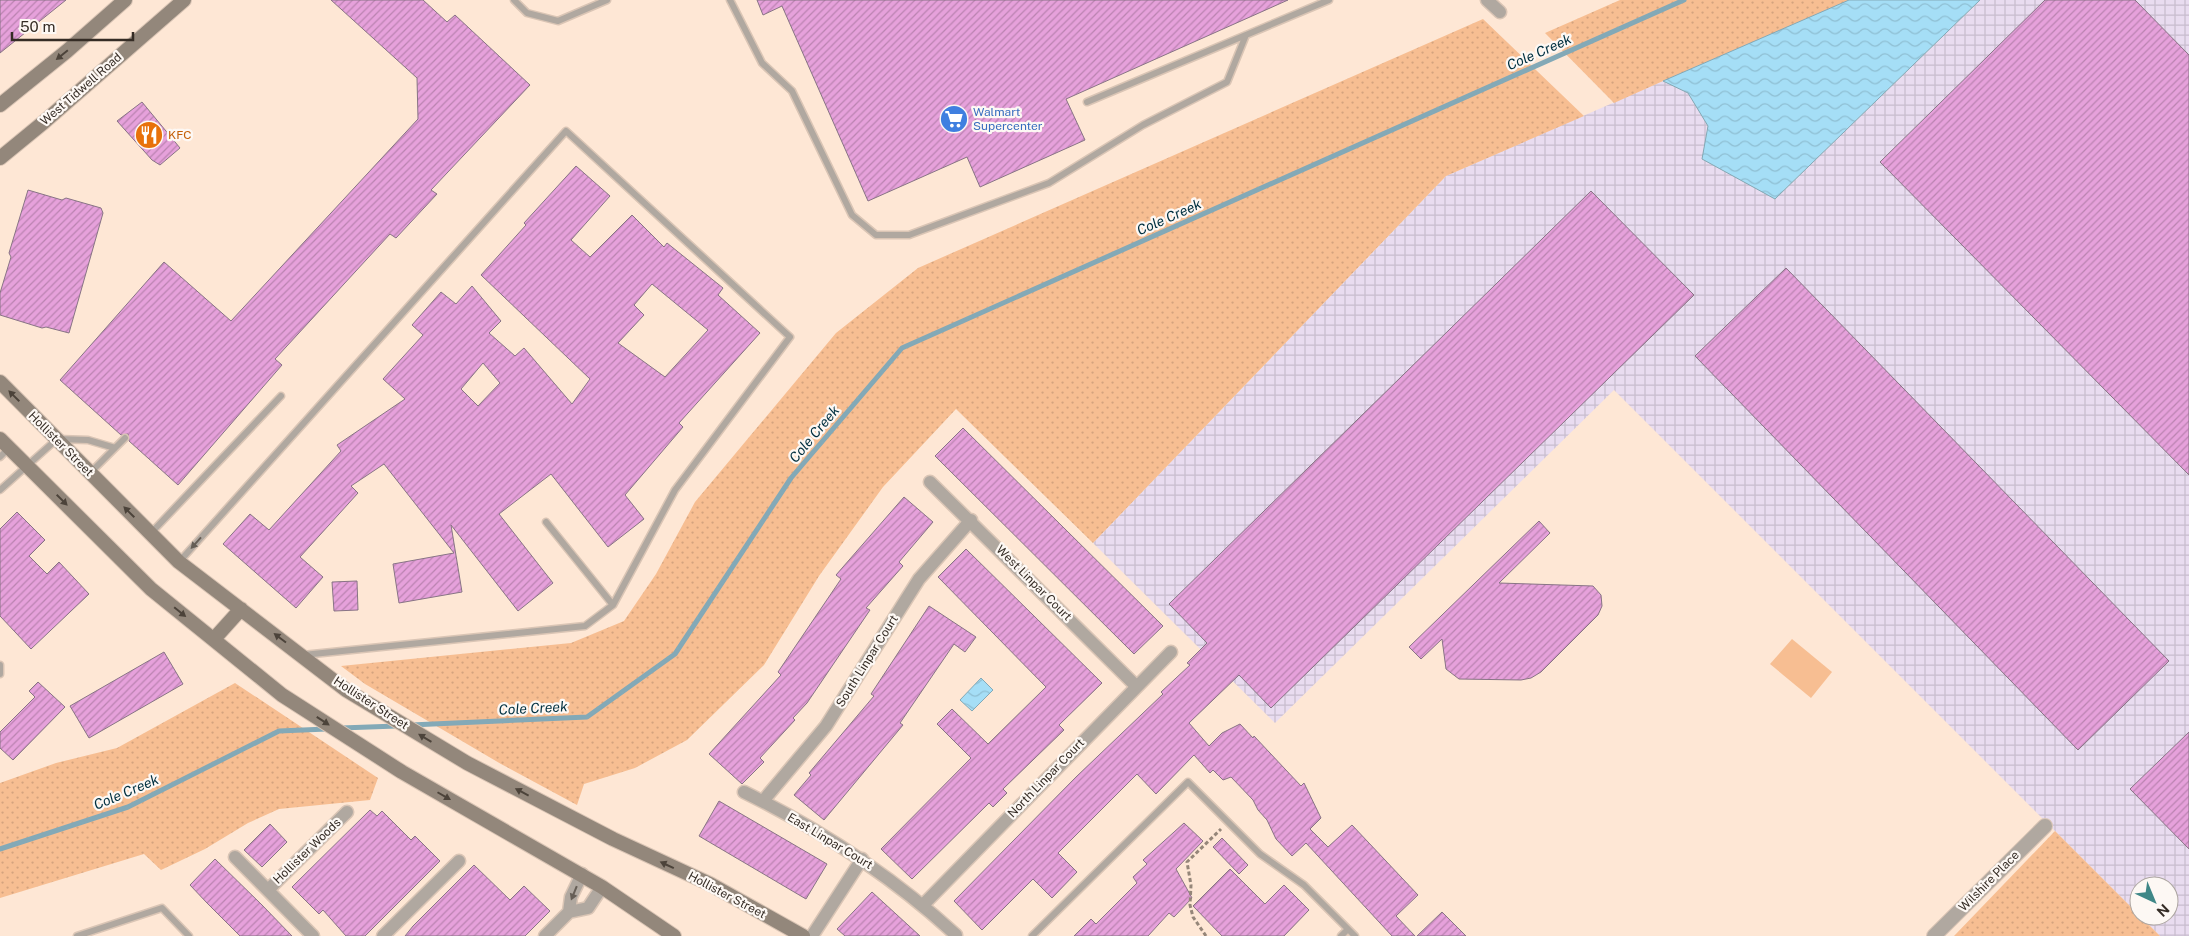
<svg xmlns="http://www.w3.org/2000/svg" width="2189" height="936" viewBox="0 0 2189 936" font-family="'Public Sans',sans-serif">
<defs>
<pattern id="industrial-grid" width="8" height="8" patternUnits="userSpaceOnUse" patternTransform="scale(1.25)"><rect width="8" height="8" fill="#e9dcf0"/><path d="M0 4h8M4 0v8" fill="none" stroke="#c8bdce"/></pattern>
<pattern id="grass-dots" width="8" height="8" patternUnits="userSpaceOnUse" patternTransform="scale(1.25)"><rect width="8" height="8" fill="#f7be92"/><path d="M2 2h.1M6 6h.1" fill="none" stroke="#d4a37e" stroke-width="1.8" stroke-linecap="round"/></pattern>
<pattern id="water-waves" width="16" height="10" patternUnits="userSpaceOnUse" patternTransform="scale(1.25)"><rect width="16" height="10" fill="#a5def6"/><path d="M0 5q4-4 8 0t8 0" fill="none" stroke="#8fbfd3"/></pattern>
<pattern id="building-hatch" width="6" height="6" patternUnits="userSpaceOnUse" patternTransform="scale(1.25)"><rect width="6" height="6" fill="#e6a1db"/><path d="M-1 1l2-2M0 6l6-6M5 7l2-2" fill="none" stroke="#bb83b1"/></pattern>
</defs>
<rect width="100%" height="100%" fill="#fee7d5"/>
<!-- industrial -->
<path fill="url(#industrial-grid)" d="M1980,0h209v936h-29l-20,-20h29v-30h-30v29l-525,-525 -339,333 -182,-180 353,-367 217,-95 26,12 19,33 67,73z"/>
<!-- grass -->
<path fill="url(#grass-dots)" d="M1620,0h360l-205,199 -73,-40 6,-33 -20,-33 -25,-12 -49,22 -69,-70z
M1483,19l101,97 -138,60 -353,367 -137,-134 -73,78 -64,89 -55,89 -77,75 -52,28 -51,16 -7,21 -76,-41 -136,-80 -24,-18 230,-23 53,-22 32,-47 39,-72 141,-169 82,-65z
M235,683l143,95 -8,22 -91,9 -31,14 -43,26 -44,21 -17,-16 -144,44v-115l56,-20 61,-15z
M2055,831l105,105h-206z"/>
<!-- garden -->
<path fill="#f7be92" d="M1792,639l40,33 -21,26 -41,-34z"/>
<!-- water -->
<path fill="url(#water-waves)" stroke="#83a9b7" d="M1849,0h131l-205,199 -73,-40 6,-33 -20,-33 -25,-12z
M981,678l12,12 -21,21 -12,-11z"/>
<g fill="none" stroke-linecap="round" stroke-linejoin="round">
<!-- stream -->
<path stroke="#83a9b7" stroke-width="5" d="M411,725l176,-8 88,-63 116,-176 111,-130 782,-348
M341,728l56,-2
M0,849l128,-42 151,-76 48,-2"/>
</g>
<!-- building -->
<path fill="url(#building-hatch)" stroke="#887485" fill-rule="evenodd" d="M0,0h66l-66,53z
M331,0h92l24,22 8,-7 75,70 -99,105 6,4 -41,44 -6,-4 -115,125 7,6 -104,120 -49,-44 -1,-7 -7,1 -61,-55 104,-118 67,59 187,-202 -1,-41z
M757,0h531l-222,99 19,41 -105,47 -13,-30 -99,44 -86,-195 -19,9z
M2045,0h90l54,55v420l-309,-313z
M142,102l38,46 -20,17 -8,-5 -35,-39z
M576,166l34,30 -39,44 19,17 42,-42 32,32 3,-4 56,45 -5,7 42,38 -81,90 4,4 -58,68 19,24 -36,28 -57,-73 -52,40 54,69 -35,28 -67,-86 11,67 -63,11 -6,-39 61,-11 -70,-89 -33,22 7,7 -58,64 23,20 -27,31 -73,-64 27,-30 19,16 72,-79 -4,-6 68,-46 -22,-20 40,-44 -11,-10 29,-33 15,12 16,-18 29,35 -12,12 26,23 9,-8 48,56 18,-25 -109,-104 45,-50 -2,-2zM652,284l56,46 -43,47 -47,-34 26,-28 -10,-10zM483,363l17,20 -22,23 -17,-17z
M28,190l34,10 4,-2 35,10 2,5 -34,120 -23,-6 -4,1 -42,-13v-22l11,-36 -2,-4z
M1591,191l103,104 -423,413 -32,-33 -50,48 20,23 13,-13 18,-9 13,14 1,-2 47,50 3,-3 17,35 -11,11 18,18 24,-22 66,70 -22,21 19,20h-23l-86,-93 -14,13 -16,-17 -9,-19 -9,-10 -5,-10 -22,-23 -8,3 -10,-10 -3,3 -16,-18 -38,39 -19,-20 -79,79 19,19 -25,26 -19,-19 -51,51 -28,-29 122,-124 87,-83 -2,-2 29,-27 -3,-2 20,-20 -38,-39z
M1786,268l383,393 -91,89 -383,-394z
M963,428l200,198 -29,28 -199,-198z
M904,497l29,25 -34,40 4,4 -37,42 4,2 -63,93 -14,15 2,2 -35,38 4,4 -22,22 -33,-30 72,-79 -3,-3 63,-93 -5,-4z
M17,512l28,28 -16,16 18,18 12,-12 30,32 -58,55 -31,-33v-87z
M1539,521l11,12 -51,50 94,3 8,9 1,11 -4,9 -57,57 -10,6 -10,2 -62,-1 -13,-10 -4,-30 -21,20 -12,-12z
M966,549l136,134 -43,42 5,5 -61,59 4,4 -14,14 -4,-4 -77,76 -31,-30 90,-91 -34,-34 15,-15 36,35 58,-57 -108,-110z
M357,581l1,29 -24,1 -2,-29z
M929,606l47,31 -11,15 -11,-8 -54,79 3,2 -79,95 -30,-25 17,-20 -2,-2 65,-77 -3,-2z
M164,652l19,32 -94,54 -19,-32z
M38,682l27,25 -52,53 -13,-12v-16l35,-35 -6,-6z
M2189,732v117l-59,-60z
M719,801l108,63 -21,35 -107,-63z
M370,810l7,6 5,-5 29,29 4,-4 25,25 -75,75h-19l-23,-26 -4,4 -27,-27z
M1184,823l19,18 -27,28 16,29 -18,19 -5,-4 -21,23h-74l17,-17 5,5 41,-41 -4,-6 14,-13 -4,-4z
M270,824l17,18 -25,25 -18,-17z
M1222,838l26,27 -9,9 -26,-27z
M215,859l47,46 30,31h-52l-33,-33 -17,-18z
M474,865l36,35 14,-14 26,25 -25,25h-120l8,-10z
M1230,869l35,35 19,-19 25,25 -25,26h-62l-29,-30z
M872,892l48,44h-75l-8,-7z
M1442,912l24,24h-49z"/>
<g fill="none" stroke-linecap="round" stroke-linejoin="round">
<defs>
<path id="service" d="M514,0l13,13 31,8 49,-21
M730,0l32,63 30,28 60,124 24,20h33l140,-52 94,-58 84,-43 19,-47
M1087,102l242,-102
M0,457l9,-9
M90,473l35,-35
M0,490l57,-51 31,1 27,8
M546,522l67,83
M151,533l130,-137
M179,562l387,-431 224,206 -115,153 -62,115 -28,21 -282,29
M0,665v9
M77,936l85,-28 27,28
M1032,936l156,-154 72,72 44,31 51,51
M1341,936l7,-7"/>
<path id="minor" d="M1487,0l13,12
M930,482l206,204
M744,792c77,38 149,85 212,143
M763,801l63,-75 93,-147 52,-59
M235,857l78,79
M268,890l79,-78
M923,905l248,-253
M569,912l2,-15 11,-23
M383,936l76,-75
M545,936l24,-24 19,-4 14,-21
M812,936l50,-77"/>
<path id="tertiary" d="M1934,936l111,-110"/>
<path id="secondary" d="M0,105l67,-54 58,-51
M0,158l44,-36 140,-122
M0,382l179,180 167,128 121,73 146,76 97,45 93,52
M0,439l151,150 131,106 120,77 200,115 72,49
M214,639l27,-30"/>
</defs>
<!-- service casing -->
<use href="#service" stroke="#dac5b5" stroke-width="9"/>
<!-- minor casing -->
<use href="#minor" stroke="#dac5b5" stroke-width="15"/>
<!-- tertiary casing -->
<use href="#tertiary" stroke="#dac5b5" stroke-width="16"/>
<!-- secondary casing -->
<use href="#secondary" stroke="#dac5b5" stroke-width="16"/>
<!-- path -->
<path stroke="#958679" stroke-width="3" stroke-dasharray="4 2.5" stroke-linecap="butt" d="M1206,936l-13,-19 -3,-12 1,-20 -4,-23 34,-33"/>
<!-- service -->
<use href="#service" stroke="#b0a8a0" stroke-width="6"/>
<!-- minor -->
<use href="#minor" stroke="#b0a8a0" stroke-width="12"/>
<!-- tertiary -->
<use href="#tertiary" stroke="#b0a8a0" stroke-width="14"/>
<!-- secondary -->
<use href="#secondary" stroke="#93877b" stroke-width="14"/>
</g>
<!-- one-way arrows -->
<defs><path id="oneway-solid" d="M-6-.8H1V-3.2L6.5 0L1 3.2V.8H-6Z" transform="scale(1.25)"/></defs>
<g fill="#4c433a">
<use href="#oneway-solid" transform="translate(62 55) rotate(141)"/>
<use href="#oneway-solid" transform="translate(14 396) rotate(-135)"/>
<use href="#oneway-solid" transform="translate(62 500) rotate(45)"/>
<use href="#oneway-solid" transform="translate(129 512) rotate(-135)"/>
<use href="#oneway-solid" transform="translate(180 612) rotate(39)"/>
<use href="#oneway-solid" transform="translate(280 638) rotate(-143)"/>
<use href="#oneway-solid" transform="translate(323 721) rotate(33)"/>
<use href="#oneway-solid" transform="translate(425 738) rotate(-149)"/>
<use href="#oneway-solid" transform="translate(522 792) rotate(-152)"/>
<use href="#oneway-solid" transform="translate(444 796) rotate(30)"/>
<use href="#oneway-solid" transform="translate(667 865) rotate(-155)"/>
</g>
<g fill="#665e56">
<use href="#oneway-solid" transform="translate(196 543) rotate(132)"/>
<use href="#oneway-solid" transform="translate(574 893) rotate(112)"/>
</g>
<!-- icons -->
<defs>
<symbol id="supermarket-disc" viewBox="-11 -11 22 22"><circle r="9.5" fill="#3f7fe0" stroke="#fdf8f4"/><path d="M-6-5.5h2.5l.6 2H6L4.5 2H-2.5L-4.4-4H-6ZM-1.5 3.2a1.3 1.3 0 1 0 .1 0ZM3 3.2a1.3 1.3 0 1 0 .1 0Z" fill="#fff"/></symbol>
<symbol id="restaurant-disc" viewBox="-11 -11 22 22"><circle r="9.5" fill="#e8710a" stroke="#fdf8f4"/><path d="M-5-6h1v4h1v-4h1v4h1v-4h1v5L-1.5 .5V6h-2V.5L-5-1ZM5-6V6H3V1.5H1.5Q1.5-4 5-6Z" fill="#fff"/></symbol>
</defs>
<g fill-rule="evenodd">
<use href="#supermarket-disc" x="938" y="103" width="32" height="32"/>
<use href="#restaurant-disc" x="133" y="119" width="32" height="32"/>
</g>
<g text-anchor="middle" stroke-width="4.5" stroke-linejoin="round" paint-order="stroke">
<!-- street labels -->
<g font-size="12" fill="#352c25" stroke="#fdf8f4">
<text transform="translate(81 89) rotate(-41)" y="4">West Tidwell Road</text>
<text transform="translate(61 444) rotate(45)" y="4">Hollister Street</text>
<text transform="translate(1034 583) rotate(45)" y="4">West Linpar Court</text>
<text transform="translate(867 661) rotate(-58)" y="4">South Linpar Court</text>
<text transform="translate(371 703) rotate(33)" y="4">Hollister Street</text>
<text transform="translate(1046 778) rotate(-46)" y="4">North Linpar Court</text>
<text transform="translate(830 841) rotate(31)" y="4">East Linpar Court</text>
<text transform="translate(307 851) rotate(-44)" y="4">Hollister Woods</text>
<text transform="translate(1989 881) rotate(-45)" y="4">Wilshire Place</text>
<text transform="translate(727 895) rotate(28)" y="4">Hollister Street</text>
</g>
<!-- shop labels -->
<g font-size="12" fill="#366cbe" stroke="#fdf8f4" text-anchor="start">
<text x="973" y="116">Walmart<tspan x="973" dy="14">Supercenter</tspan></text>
</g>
<!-- food labels -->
<g font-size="12" fill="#c56008" stroke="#fdf8f4" text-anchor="start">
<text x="168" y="139">KFC</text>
</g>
<!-- water labels -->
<g font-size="14" font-style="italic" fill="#003040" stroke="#fdf8f4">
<text transform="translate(1539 52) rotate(-24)" y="5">Cole Creek</text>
<text transform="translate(1169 217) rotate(-24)" y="5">Cole Creek</text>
<text transform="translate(814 434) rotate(-50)" y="5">Cole Creek</text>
<text transform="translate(533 708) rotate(-3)" y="5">Cole Creek</text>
<text transform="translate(126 792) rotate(-23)" y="5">Cole Creek</text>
</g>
</g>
<!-- north arrow -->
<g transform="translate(2154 901) rotate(136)"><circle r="24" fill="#fdf8f4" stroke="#ada6a1"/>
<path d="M0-4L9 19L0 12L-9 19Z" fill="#3f8787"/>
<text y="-8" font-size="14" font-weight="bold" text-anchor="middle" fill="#352c25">N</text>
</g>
<!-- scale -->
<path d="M12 32v8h121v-8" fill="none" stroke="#352c25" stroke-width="2.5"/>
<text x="20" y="32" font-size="15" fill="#352c25" stroke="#fdf8f4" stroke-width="4" paint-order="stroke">50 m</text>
</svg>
